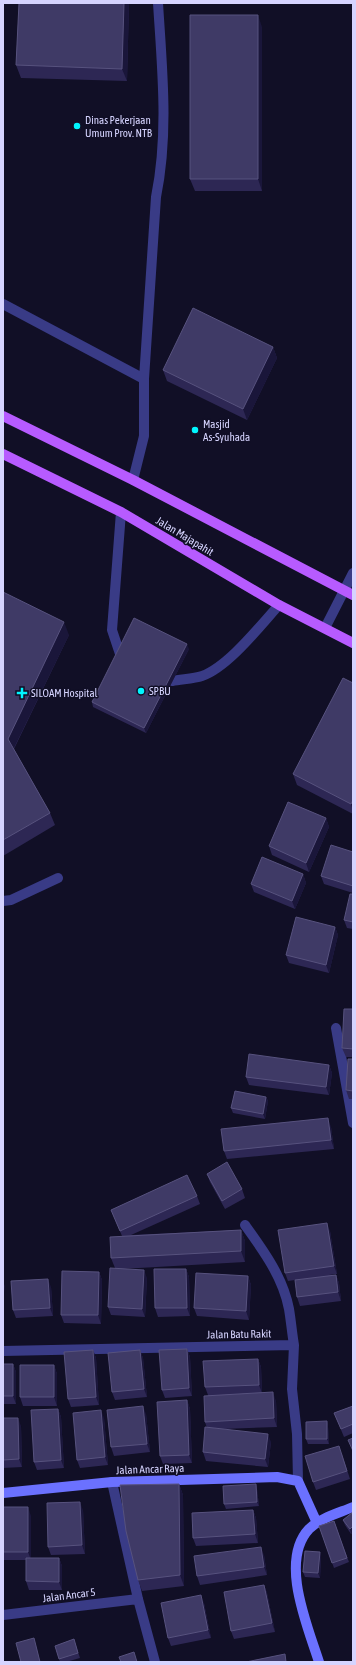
<svg xmlns="http://www.w3.org/2000/svg" width="356" height="1665" viewBox="0 0 356 1665" font-family="'Asap Condensed',sans-serif">
<rect width="100%" height="100%" fill="#110f26"/>
<g fill="none" stroke-linecap="round" stroke-linejoin="round">
<!-- lane -->
<path stroke="#393b86" stroke-width="10" d="M3,304l141,75
M133,480l11,-44v-57l12,-182c13,-64 6,-129 2,-194
M325,628l28,-55
M120,654l-8,-24 9,-118
M172,681c9,-2 21,-2 30,-5 26,-9 58,-50 77,-71"/>
<!-- street -->
<path stroke="#393b86" stroke-width="10" d="M3,901l8,-1 47,-22
M336,1028l17,95
M245,1225c18,25 38,52 44,84 2,12 3,24 5,36
M3,1351l291,-6 -2,44 5,45 1,47
M112,1482l26,117 17,63
M3,1615l135,-16"/>
<!-- secondary -->
<path stroke="#6b71ff" stroke-width="10" d="M3,1493l109,-11 165,-5 21,4 19,42
M319,1662c-11,-35 -40,-101 -10,-133 11,-11 30,-16 44,-22"/>
<!-- primary -->
<path stroke="#b75bff" stroke-width="10" d="M3,416l130,64 220,115
M3,454l118,58 158,93 74,38"/>
</g>
<!-- wall -->
<path fill="#2d2754" d="M19,3h110l-2,78 -106,-3 -5,-13z
M262,27v164h-67l-5,-12z
M273,347l4,11 -30,62 -80,-39 -4,-11z
M3,592l66,43 -55,114 36,64 5,12 -52,31z
M189,649l-43,84 -53,-26 -1,-5z
M353,683v131l-56,-29 -4,-11z
M326,818l3,9 -20,45 -37,-17 -3,-9z
M353,852v41l-29,-9 -3,-8z
M303,874l3,9 -11,26 -41,-17 -3,-8z
M353,894v35l-6,-1 -3,-8z
M335,927l3,8 -9,38 -40,-10 -3,-8z
M353,1009v48h-7l-4,-9z
M353,1059v40h-4l-3,-9z
M329,1065l3,8 -3,22 -80,-10 -3,-8z
M266,1097l2,4 -3,18 -32,-6 -2,-5z
M331,1127l3,22 -107,10 -3,-8z
M207,1174l35,15 3,9 -20,11 -15,-27z
M197,1196l3,8 -69,31 110,-5 4,11v21l-124,7 26,9 -2,39 -34,-2 -3,-8 7,-39 -4,-10 11,-22 -11,-26z
M330,1231l7,43 -8,1h7l3,8 2,18 -41,5 -3,-9 -2,-17 -7,1 -3,-8z
M186,1269l3,8 1,39 -32,1 -3,-9z
M99,1272l3,8 -1,44 -37,-1 -3,-8z
M248,1276l3,9 -2,35 -52,-4 -3,-8z
M51,1287l2,29 -37,2 -3,-8z
M187,1349l3,8 2,39 -27,2 -3,-8z
M93,1350l3,8 3,47 -28,2 -3,-8z
M140,1350l3,8 4,39 -32,3 -3,-8z
M258,1359l3,8 1,26 14,8 1,26 -54,2 48,13 -3,25 -62,-6 -3,-9 4,-24 -2,-6 3,-27 -3,-8z
M3,1364h10l3,8v32h-13z
M54,1365l3,9v32h-34l-3,-9z
M187,1400l3,9 2,54 -29,1 -3,-8z
M353,1406v27l-9,4 -10,-24z
M58,1409l3,8 3,51 -27,2 -3,-8z
M146,1414l4,38 -36,4 -3,-9z
M3,1418l18,8 1,41 -19,1z
M104,1418l4,47 -28,3 -3,-8z
M327,1421l1,5 1,18h-21l-2,-5z
M342,1454l8,25 -34,11 -3,-8z
M179,1484l4,11 1,91 -42,5 -4,-11z
M256,1484l1,5 2,17 -33,3 -2,-5z
M3,1507l28,9v42h28l3,8v24h-33l-3,-9v-21h-23z
M83,1510l2,44 -34,1 -3,-8z
M253,1510l3,8 2,25 -62,3 -3,-8z
M353,1512v20l-2,2 -6,-9 -2,-5z
M334,1521l15,41 -15,6 -15,-42z
M264,1555l3,20 -67,10 -3,-9z
M321,1557l-1,21 -15,-1 -2,-5z
M264,1585l3,8 8,39 -41,7 -3,-8z
M204,1603l7,35 -40,8 -3,-8z
M74,1639l6,19 -14,4h-6l-5,-16z"/>
<!-- shaded-wall -->
<path fill="#1a163a" d="M124,3h5l-2,78 -5,-12z
M258,15l4,12v164l-4,-12z
M273,347l4,11 -30,62 -4,-11z
M64,622l5,13 -57,117 -4,-13z
M187,644l2,5 -43,84 -2,-5z
M353,800v11l-2,-7z
M326,818l3,9 -20,45 -3,-9z
M303,874l3,9 -11,26 -3,-8z
M335,927l3,8 -9,38 -3,-8z
M329,1065l3,8 -3,22 -3,-8z
M266,1097l2,4 -3,18 -2,-5z
M328,1118l3,9 3,22 -3,-9z
M327,1223l3,8 7,43 -3,-8z
M241,1230l4,11v21l-4,-11z
M186,1269l3,8 1,39 -3,-8z
M144,1270l3,8 -2,39 -3,-8z
M99,1272l3,8 -1,44 -3,-9z
M336,1275l3,8 2,18 -3,-9z
M248,1276l3,9 -2,35 -3,-9z
M48,1279l3,8 2,29 -3,-8z
M3,1282l2,4 -2,14z
M187,1349l3,8 2,39 -3,-8z
M93,1350l3,8 3,47 -3,-8z
M140,1350l3,8 4,39 -3,-8z
M258,1359l3,8 1,26 -3,-8z
M13,1364l3,8v32l-3,-8z
M54,1365l3,9v32l-3,-9z
M273,1392l3,9 1,26 -3,-9z
M187,1400l3,9 2,54 -3,-8z
M143,1406l3,8 4,38 -3,-8z
M58,1409l3,8 3,51 -3,-8z
M101,1410l3,8 4,47 -3,-8z
M18,1418l3,8 1,41 -3,-8z
M327,1421l1,5 1,18 -2,-5z
M268,1434l3,8 -3,25 -3,-8z
M179,1484l4,11 1,91 -4,-11z
M256,1484l1,5 2,17 -2,-4z
M80,1502l3,8 2,44 -3,-9z
M28,1507l3,9v44l-3,-8z
M253,1510l3,8 2,25 -3,-9z
M353,1526v6l-2,2 -1,-5z
M261,1547l3,8 3,20 -3,-8z
M320,1552l1,5 -1,21 -2,-5z
M59,1558l3,8v24l-3,-8z
M264,1585l3,8 8,39 -3,-9z
M201,1595l3,8 7,35 -3,-8z"/>
<!-- building -->
<path fill="#3f3a66" stroke="#57527e" d="M19,3h105l-2,66 -106,-4z
M190,15h68v164h-68z
M193,308l80,39 -30,62 -80,-39z
M3,592l61,30 -56,117 42,74 -47,27z
M134,618l53,26 -43,84 -52,-26z
M343,678l10,5v117l-2,4 -58,-30z
M288,802l38,16 -20,45 -37,-17z
M331,845l22,7v34l-32,-10z
M262,857l41,17 -11,27 -41,-17z
M350,894h3v28l-9,-2z
M296,917l39,10 -9,38 -40,-10z
M344,1009h9v40l-11,-1z
M249,1054l80,11 -3,22 -80,-10z
M348,1059h5v32l-7,-1z
M235,1091l31,6 -3,17 -32,-6z
M328,1118l3,22 -107,11 -3,-22z
M227,1162l15,27 -20,12 -15,-27z
M187,1175l10,21 -77,35 -9,-21z
M327,1223l7,43 -49,7 -7,-43z
M241,1230v21l-130,7 -1,-21z
M110,1268l34,2 -2,39 -34,-2z
M154,1269h32l1,39h-32z
M62,1271l37,1 -1,43h-37z
M196,1273l52,3 -2,35 -52,-3z
M336,1275l2,17 -41,5 -2,-17z
M48,1279l2,29 -37,2 -2,-29z
M187,1349l2,39 -27,2 -3,-40z
M93,1350l3,47 -28,2 -4,-47z
M140,1350l4,39 -32,3 -4,-39z
M258,1359l1,26 -54,2 -2,-26z
M3,1364h10v32h-10z
M20,1365h34v32h-34z
M273,1392l1,26 -69,4 -1,-26z
M187,1400l2,55 -29,1 -3,-54z
M143,1406l4,38 -36,3 -4,-37z
M353,1406v18l-12,5 -7,-16z
M58,1409l3,51 -27,2 -3,-52z
M101,1410l4,47 -28,3 -4,-47z
M3,1418h15l1,41 -16,1z
M327,1421v18h-21v-17z
M205,1427l63,7 -3,25 -62,-7z
M353,1438v13l-5,-11z
M339,1446l8,25 -34,11 -8,-26z
M179,1484l1,91 -42,5 -12,-49 -6,-46z
M256,1484l1,18 -33,2 -1,-18z
M80,1502l2,43 -34,2 -1,-44z
M3,1507h25v45h-25z
M253,1510l2,24 -62,4 -1,-25z
M353,1512v14l-3,3 -7,-9z
M334,1521l13,37 -15,5 -13,-37z
M261,1547l3,20 -67,9 -3,-20z
M305,1551l15,1 -2,21 -15,-1z
M26,1558h33v24l-33,-1z
M264,1585l8,38 -41,8 -7,-39z
M201,1595l7,35 -40,8 -7,-35z
M34,1638l6,24h-19l-5,-19z
M74,1639l4,14 -19,6 -4,-13z
M134,1652l3,10h-16l-2,-5z
M285,1654l1,8h-40z"/>
<!-- markers -->
<g fill="#00f6ff" stroke="#110f26" stroke-width="1.5">
<circle cx="77" cy="126" r="4"/>
<circle cx="195" cy="430" r="4"/>
<circle cx="141" cy="691" r="4"/>
<path d="M20 687h4v4h4v4h-4v4h-4v-4h-4v-4h4z"/>
</g>
<g text-anchor="middle" stroke-width="3" stroke-linejoin="round" paint-order="stroke">
<!-- poi labels -->
<g font-size="11" fill="#d6d4ff" stroke="#110f26" text-anchor="start">
<text x="85" y="124">Dinas Pekerjaan<tspan x="85" dy="13">Umum Prov. NTB</tspan></text>
<text x="203" y="428">Masjid<tspan x="203" dy="13">As-Syuhada</tspan></text>
<text x="149" y="695">SPBU</text>
<text x="31" y="697">SILOAM Hospital</text>
</g>
<!-- street labels -->
<g font-size="11" fill="#d6d4ff" stroke="#110f26">
<text transform="translate(185 536) rotate(31)" y="4">Jalan Majapahit</text>
<text transform="translate(239 1334) rotate(-1)" y="4">Jalan Batu Rakit</text>
<text transform="translate(150 1469) rotate(-2)" y="4">Jalan Ancar Raya</text>
<text transform="translate(69 1595) rotate(-7)" y="4">Jalan Ancar 5</text>
</g>
</g>
<!-- border -->
<rect width="356" height="1665" fill="none" stroke="#d6d4ff" stroke-width="8"/>
</svg>
